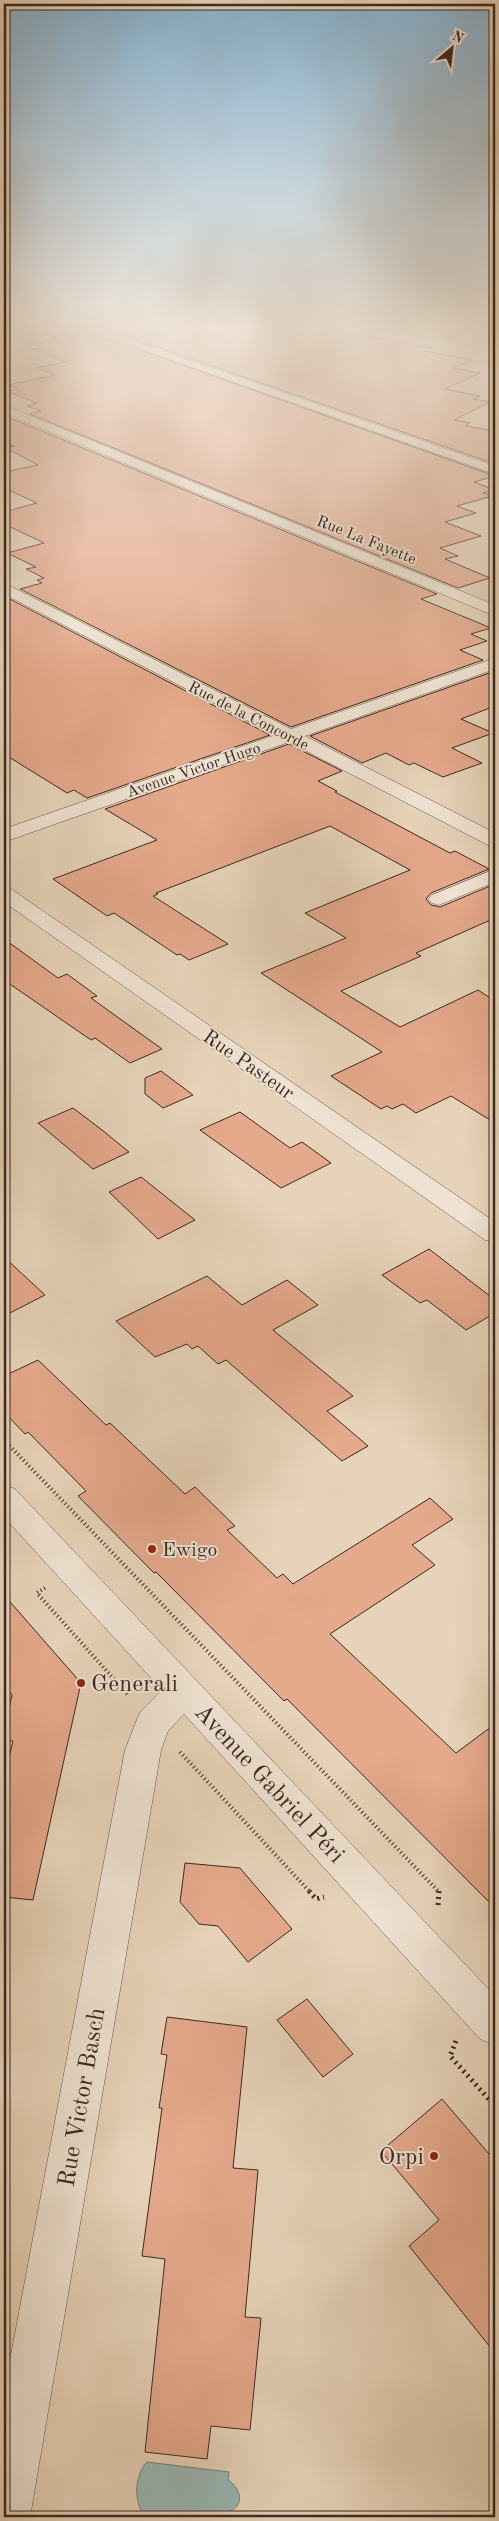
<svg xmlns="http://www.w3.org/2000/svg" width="499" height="2521" viewBox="0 0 499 2521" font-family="'Old Standard TT',serif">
<rect width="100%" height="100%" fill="#e7d3b9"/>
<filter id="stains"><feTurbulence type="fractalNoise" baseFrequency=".004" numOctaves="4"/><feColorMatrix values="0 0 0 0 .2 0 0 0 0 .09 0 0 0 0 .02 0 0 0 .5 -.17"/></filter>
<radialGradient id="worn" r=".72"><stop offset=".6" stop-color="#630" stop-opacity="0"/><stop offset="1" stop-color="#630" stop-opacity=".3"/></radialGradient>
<!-- water -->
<path fill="#98b7b5" stroke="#737f7a" d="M147,2462l82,10 -1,8c15,10 17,29 -4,33v4h-44l-38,-5c-8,-13 -7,-38 5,-50z"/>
<!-- building -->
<path fill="#e5a98c" stroke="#3b2a22" d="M31,325h39l425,151 -21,6 20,8 -11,3 9,3 -35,10 19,7 -31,9 36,14 -41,12 18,8 -13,3 45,19 -32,10 -428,-174 11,-3 -14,-5 10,-3 -31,-12 12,-2 -9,-4 46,-10 -18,-7 29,-6 -34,-13 9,-1 -10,-4 26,-5 -27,-10z
M94,325h227l7,5 104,18 -8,3 49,9 -20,8 27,5 -35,16 35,7 -7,3 17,3 -36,18 16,3 -4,3 29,5v33z
M360,325h110l-18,8 13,2 -16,6z
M10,418l427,176 -16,5 70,29 -20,6 16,7 -27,9 23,10 -192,67 -271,-138 22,-6 -5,-3 7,-2 -18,-9 10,-2 -29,-14 37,-10 -40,-19v-12l33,-9 -33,-15v-16l34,-7 -32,-17 8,-2 -10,-4v-23z
M4,596l266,139 -183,63 -13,-8 -7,3 -63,-39z
M495,671v35l-34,13 32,14 -41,15 30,15 -39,14 -29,-14 -5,2 -23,-12 -24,10 -52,-27z
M289,744l53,27 -24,10 19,10 -2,1 115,61 5,-2 34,18 -58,24 -5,6 5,6 9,2 55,-23v34l-79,35 5,3 -80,35 59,36 78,-37 17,11v122l-44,-27 -35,17 -13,-9 -11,5 -5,-3 -6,3 -50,-33 51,-24 -121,-79 85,-35 -41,-25 105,-43 -80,-44 -174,67 2,1 -5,2 75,48 -39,16 -9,-6 -3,1 -63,-42 -7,3 -54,-37 104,-39 -52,-31z
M4,939l54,39 9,-4 30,22 -6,2 71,51 -32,14 -35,-25 -4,2 -87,-60z
M161,1071l32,24 -30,13 -18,-14v-16z
M73,1108l29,22 27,22 -36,17 -55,-46z
M240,1112l50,36 12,-6 29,21 -50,25 -81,-58z
M141,1177l54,43 -37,19 -49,-47z
M429,1249l66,51v13l-29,17 -39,-30 -7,3 -38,-28z
M4,1257l41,38 -41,21z
M207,1276l35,29 45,-25 31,25 -45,25 80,66 -26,15 41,35 -26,15 -116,-101 -8,4 -20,-18 -6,3 -5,-5 -32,13 -39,-36z
M38,1360l68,65 4,-2 75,71 10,-7 40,39 -8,4 50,48 6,-4 10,10 137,-86 23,21 -41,26 23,20 -105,69 126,119 39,-29v184l-208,-209 -3,2 -128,-129 -2,1 -76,-77 8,-5 -58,-59 -3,2 -21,-22v-36z
M4,1595l77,88 -48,217 -29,-3v-119l9,-37 -9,-1v-10l8,-35 -8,-11z
M185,1863l55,5 52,61 -44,33 -30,-36 -19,-2 -19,-22z
M307,1999l46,55 -30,23 -46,-57z
M167,2017l80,10 -14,141 25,2 -13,147 16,1 -11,112 -39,-4 -4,33 -62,-7 20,-193 -23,-3 20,-148h-3l8,-53 -6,-1z
M442,2099l53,62v192l-86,-107 30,-26 -58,-69z"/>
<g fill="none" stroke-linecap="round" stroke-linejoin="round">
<defs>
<path id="minor" d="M72,325h16l407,141v8z
M323,325h25l147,26v6l-167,-29z
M4,405l491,200v11l-491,-203z
M4,583l287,146 204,-71v11l-190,67 190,97v14l-7,-2 -199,-103 -285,100v-13l271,-94 -271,-141z
M495,869v13l-56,23 -7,-2 -4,-4 4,-4z
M4,887l7,2 484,333v20l-10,-2 -481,-338z
M4,1485l11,4 480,507v49l-15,-6 -296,-325 -16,17 -7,19 -131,767h-26v-125l121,-642 15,-38 22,-22 -158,-173z"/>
</defs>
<!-- minor casing -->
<use href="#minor" stroke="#665448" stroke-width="1"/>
<!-- path-far1 -->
<path stroke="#3b2a22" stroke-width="4" stroke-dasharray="1 3" stroke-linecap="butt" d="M4,1440l435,452
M45,1588l-8,5 92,103
M180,1752l130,140"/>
<!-- path -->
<path stroke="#3b2a22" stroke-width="5" stroke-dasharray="2 4" stroke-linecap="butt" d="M309,1891l7,8 8,-2
M438,1905l1,-14
M456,2041l-6,15 45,50"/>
<!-- minor -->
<use href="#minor" fill="#efe2d2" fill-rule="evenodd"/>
</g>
<!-- sky -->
<linearGradient id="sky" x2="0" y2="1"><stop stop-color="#88b5d4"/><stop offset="0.48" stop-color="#f4ebe0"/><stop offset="1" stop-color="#f4ebe0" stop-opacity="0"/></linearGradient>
<rect width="499" height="678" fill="url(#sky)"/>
<!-- markers -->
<g fill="#8f2418" stroke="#efe2d2" stroke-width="2">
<circle cx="152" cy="1549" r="5"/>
<circle cx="81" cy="1683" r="5"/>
<circle cx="434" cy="2156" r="5"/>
</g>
<g text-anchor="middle" stroke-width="4" stroke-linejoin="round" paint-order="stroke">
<!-- far-street labels -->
<g font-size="16" fill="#3b2a22" stroke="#efe2d2">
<text transform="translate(367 539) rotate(22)" y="6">Rue La Fayette</text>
<text transform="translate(249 715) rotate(27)" y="6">Rue de la Concorde</text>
<text transform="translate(193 769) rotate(-19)" y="6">Avenue Victor Hugo</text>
</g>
<!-- street labels -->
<g font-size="20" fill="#3b2a22" stroke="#efe2d2">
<text transform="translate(249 1064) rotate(35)" y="7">Rue Pasteur</text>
</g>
<!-- poi labels -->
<g font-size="20" fill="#3b2a22" stroke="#efe2d2" text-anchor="start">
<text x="162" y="1556">Ewigo</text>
</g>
<!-- near-poi labels -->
<g font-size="24" fill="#3b2a22" stroke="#efe2d2" text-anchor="start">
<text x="91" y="1691">Generali</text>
<text x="424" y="2164" text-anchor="end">Orpi</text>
</g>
<!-- near-street labels -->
<g font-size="24" fill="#3b2a22" stroke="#efe2d2">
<text transform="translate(270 1783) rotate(47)" y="8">Avenue Gabriel Péri</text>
<text transform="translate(81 2097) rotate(-80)" y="8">Rue Victor Basch</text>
</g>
</g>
<!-- margin -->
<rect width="499" height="2521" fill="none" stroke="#e7d3b9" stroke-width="20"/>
<rect x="5" y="5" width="489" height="2511" fill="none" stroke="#3b2a22" stroke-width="2.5"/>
<rect x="10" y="10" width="479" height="2501" fill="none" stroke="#3b2a22"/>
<!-- north arrow -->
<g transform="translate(452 48) rotate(28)" stroke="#efe2d2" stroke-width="4" paint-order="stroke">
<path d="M0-4L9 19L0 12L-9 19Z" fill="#3b2a22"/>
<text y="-8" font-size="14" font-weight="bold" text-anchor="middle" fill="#3b2a22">N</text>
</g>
<rect width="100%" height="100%" filter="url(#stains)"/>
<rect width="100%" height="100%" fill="url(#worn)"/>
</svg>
